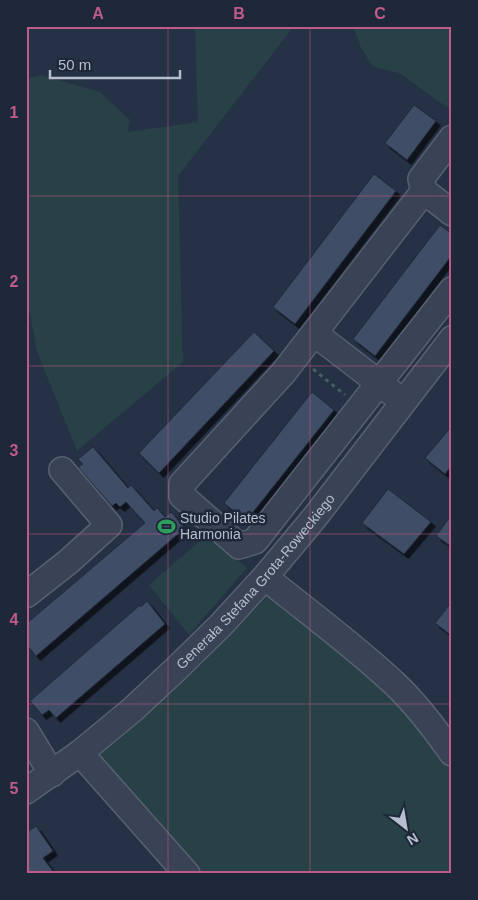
<svg xmlns="http://www.w3.org/2000/svg" width="478" height="900" viewBox="0 0 478 900" font-family="Arial,sans-serif">
<defs>
<filter id="shadow"><feDropShadow dx="4.5" dy="4.5" stdDeviation="0" flood-color="#0009"/></filter>
</defs>
<rect width="100%" height="100%" fill="#253145"/>
<!-- green -->
<path fill="#274146" d="M195,26h99l-116,150 5,186 -106,89 -40,-99 -11,-59v-214l15,-4 59,17 30,28 -2,12 70,-10z
M353,26h99v85l-53,-38 -26,-6 -12,-19z
M208,534l39,34 -58,67 -40,-50z
M277,594l71,53 104,115v112h-258l-102,-114 43,-35 68,-62 65,-67z"/>
<!-- building -->
<path fill="#414e66" stroke="#202a3c" filter="url(#shadow)" d="M414,105l22,16 -29,39 -22,-17z
M374,174l22,17 -101,133 -22,-17z
M440,225l12,9v21l-77,101 -22,-17z
M254,332l20,19 -115,122 -20,-20z
M312,392l22,18 -88,111 -22,-18z
M452,426v39l-7,9 -20,-16z
M93,447l35,41 3,-3 23,26 3,-3 8,9 6,-5 14,16 -149,128 -10,-12v-20l119,-101 -19,-21 -6,5 -4,-4 -4,3 -34,-39 5,-3 -5,-5z
M388,489l43,33 -27,32 -42,-31z
M452,514v33l-16,-11z
M147,601l18,23 -109,94 -7,-8 -7,5 -12,-14 110,-96 1,2z
M452,602v34l-17,-13z
M36,826l17,25 -10,7 12,16h-29v-41z"/>
<g fill="none" stroke-linecap="round" stroke-linejoin="round">
<defs>
<g id="minor">
<path d="M452,138l-31,41 3,12 28,22"/>
<path d="M424,191l-140,181 -102,112v12l57,50 16,-5 197,-251"/>
<path d="M314,333l78,60"/>
<path d="M265,577c44,36 90,69 131,108 21,20 39,44 56,68"/>
<path d="M26,595l42,-33 41,-37 -47,-55"/>
<path d="M26,731l26,43"/>
<path d="M80,753l107,121"/>
<path id="s1" d="M26,791l54,-38 52,-43 43,-40 46,-45 44,-48 50,-60 137,-178"/>
</g>
</defs>
<!-- minor casing -->
<use href="#minor" stroke="#586172" stroke-width="28"/>
<!-- path -->
<path stroke="#455e62" stroke-width="3" stroke-dasharray="4 4" stroke-linecap="butt" d="M313,369l32,26"/>
<!-- minor -->
<use href="#minor" stroke="#394355" stroke-width="25"/>
</g>
<!-- grid -->
<path fill="none" stroke="#be5b89" stroke-width="1" stroke-opacity="0.55" d="M168,26v848M310,26v848M26,196h426M26,366h426M26,534h426M26,704h426"/>
<!-- icons -->
<defs>
<symbol id="stadium-bare" viewBox="-9 -9 18 18"><path d="M0-5a6.5 5 0 1 0 0 10a6.5 5 0 1 0 0-10ZM-3.5-1.8h7v3.6h-7Z" fill="#2e9e5b" stroke="#1e283a" stroke-width="2.5" paint-order="stroke"/></symbol>
</defs>
<g fill-rule="evenodd">
<use href="#stadium-bare" x="154" y="514" width="25" height="25"/>
</g>
<g text-anchor="middle" stroke-width="5" stroke-linejoin="round" paint-order="stroke">
<!-- poi labels -->
<g font-size="14" fill="#b7bfce" stroke="#1e283a" text-anchor="start">
<text x="180" y="523">Studio Pilates<tspan x="180" dy="16">Harmonia</tspan></text>
</g>
<!-- street labels -->
<g font-size="14" fill="#b7bfce" stroke="#1e283a">
<text dy="5" stroke="none"><textPath href="#s1" startOffset="312">Generała Stefana Grota-Roweckiego</textPath></text>
</g>
</g>
<!-- border -->
<rect width="478" height="900" fill="none" stroke="#1e283a" stroke-width="55"/>
<!-- north arrow -->
<g transform="translate(406 828) rotate(149)" stroke="#1e283a" stroke-width="4" paint-order="stroke">
<path d="M0-4L9 19L0 12L-9 19Z" fill="#b7bfce"/>
<text y="-8" font-size="14" font-weight="bold" text-anchor="middle" fill="#b7bfce">N</text>
</g>
<!-- scale -->
<path d="M50 70v8h130v-8" fill="none" stroke="#b7bfce" stroke-width="2.5"/>
<text x="58" y="70" font-size="15" fill="#b7bfce" stroke="#1e283a" stroke-width="4" paint-order="stroke">50 m</text>
<rect x="28" y="28" width="422" height="844" fill="none" stroke="#be5b89" stroke-width="2"/>
<g font-size="16" text-anchor="middle" font-weight="bold" fill="#be5b89">
<text x="98" y="19">A</text>
<text x="239" y="19">B</text>
<text x="380" y="19">C</text>
<text x="14" y="118">1</text>
<text x="14" y="287">2</text>
<text x="14" y="456">3</text>
<text x="14" y="625">4</text>
<text x="14" y="794">5</text>
</g>
</svg>
